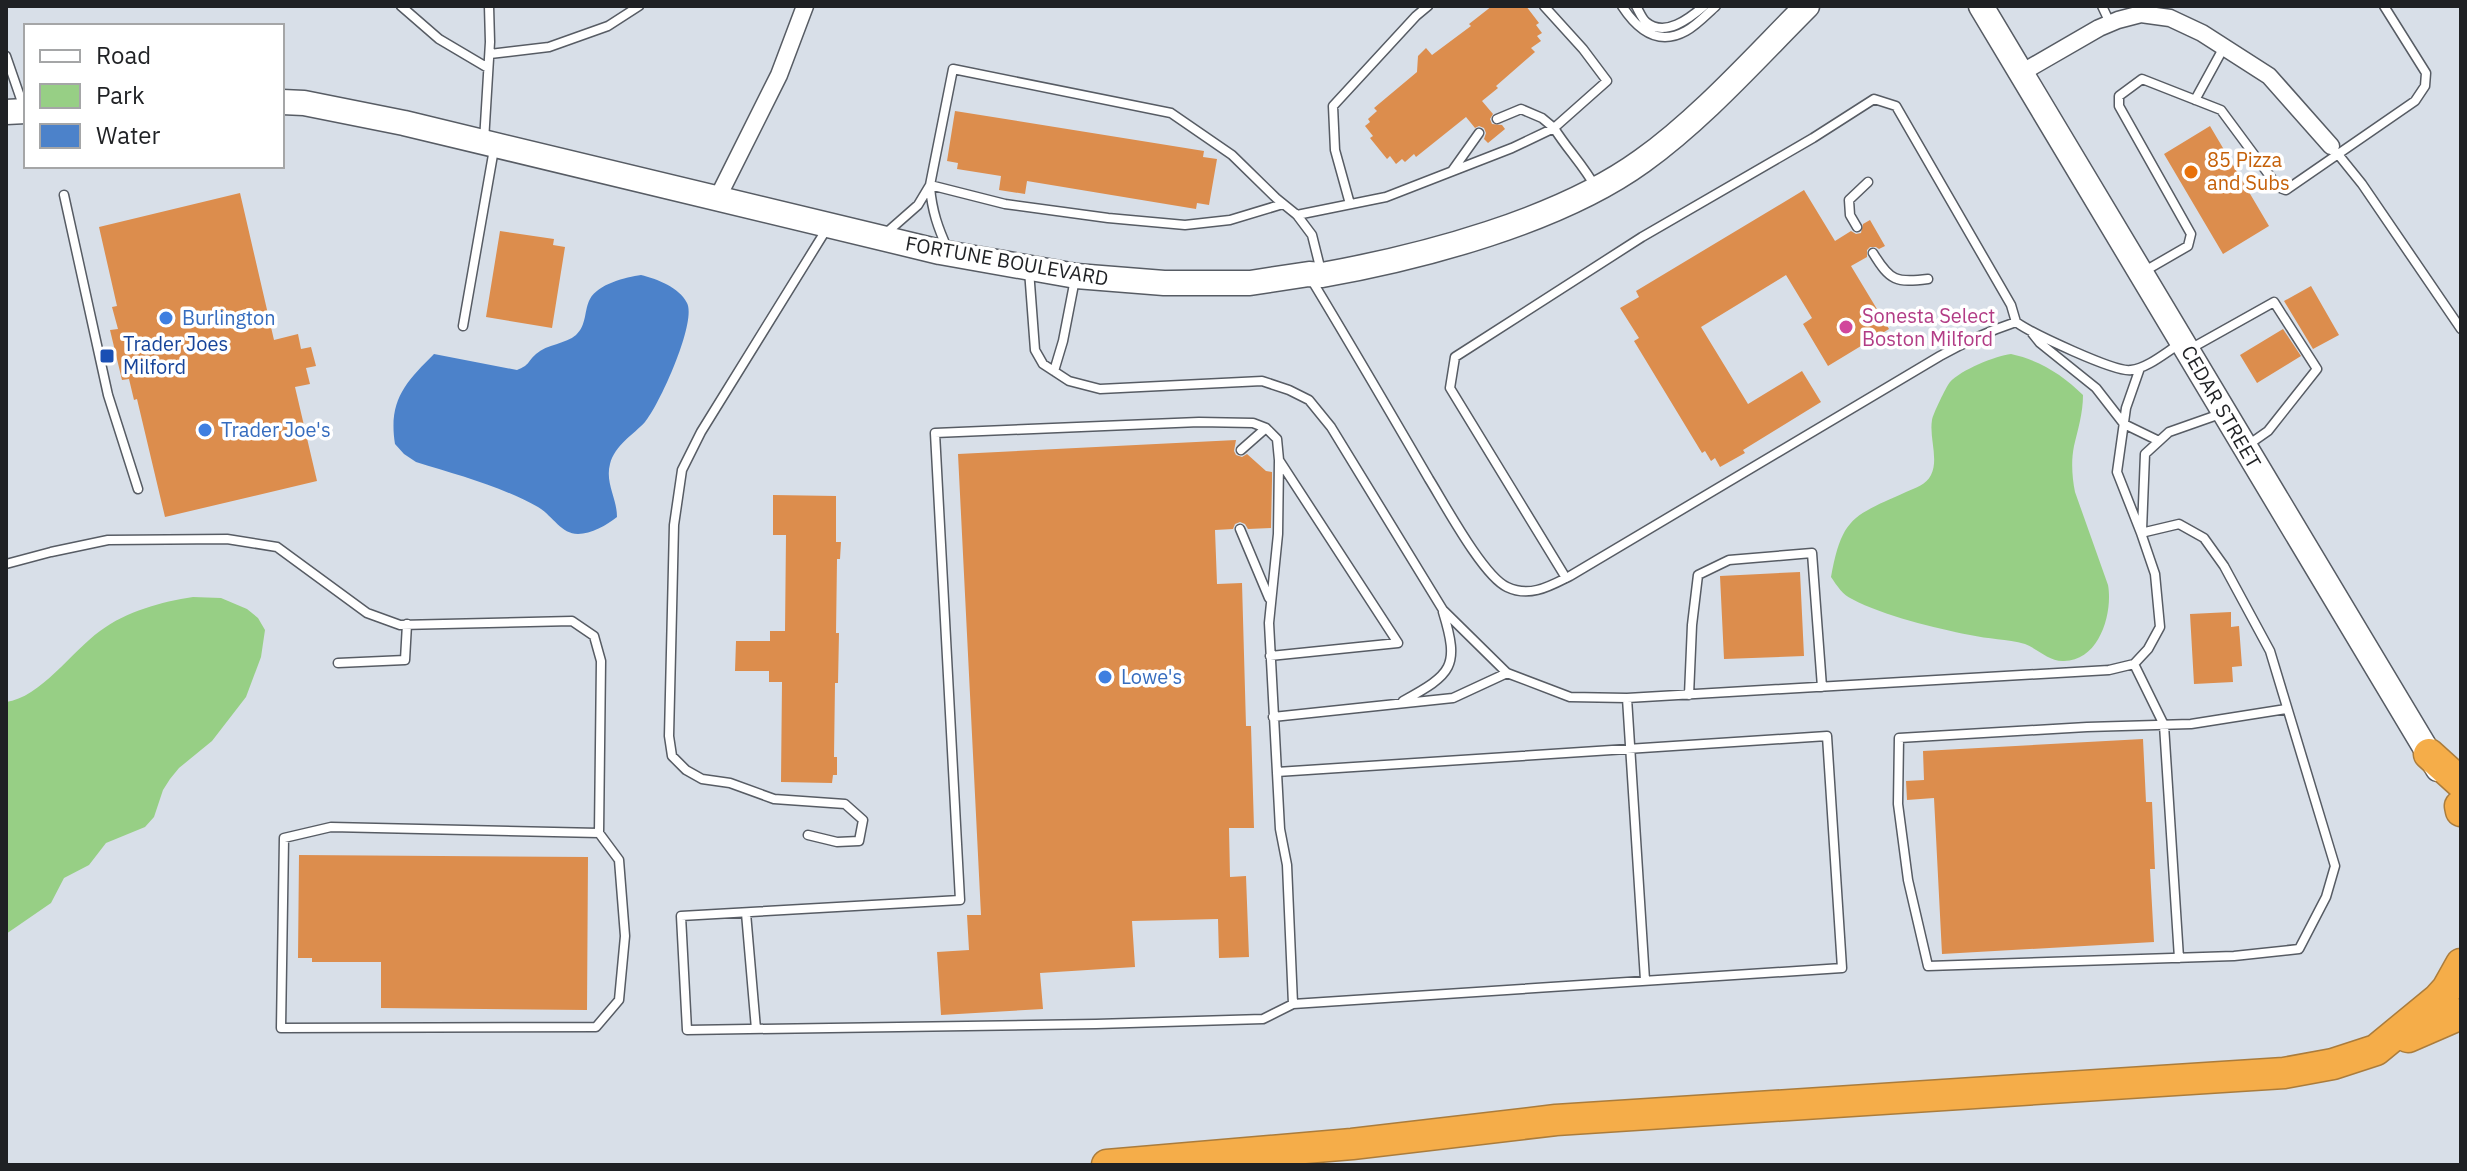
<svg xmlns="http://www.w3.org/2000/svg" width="2467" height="1171" viewBox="0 0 2467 1171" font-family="'IBM Plex Sans',sans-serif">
<rect width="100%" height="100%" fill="#d8dfe8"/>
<!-- green -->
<path fill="#97cf85" d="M2011,354c28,6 52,21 72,41 0,18 -5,34 -9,51 -3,15 -2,31 1,46l33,93c5,27 -8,76 -44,76 -14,1 -26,-12 -39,-17 -18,-5 -37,-5 -55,-9 -35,-7 -86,-19 -118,-36 -9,-4 -15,-13 -21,-22 11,-60 22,-61 75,-85 9,-4 20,-7 25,-17 8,-16 -2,-37 1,-55 1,-6 14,-33 18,-38 11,-12 45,-26 61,-28z
M193,597l28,1 26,11 11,9 7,12 -4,27 -15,40 -34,44 -33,27 -9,11 -7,11 -9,27 -9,10 -39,16 -17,22 -25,13 -13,25 -45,31v-232c34,-4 66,-51 94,-71 27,-20 61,-29 93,-34z"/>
<!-- water -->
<path fill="#4c82ca" d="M641,275c16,4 38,12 46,28 10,19 -28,103 -42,119 -12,13 -30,23 -35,42 -5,19 7,34 7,53 -10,8 -26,17 -39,17 -17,0 -26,-19 -40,-27 -38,-21 -80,-32 -122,-45l-12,-8 -9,-10c-7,-44 11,-62 39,-90l83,16c13,-5 10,-8 19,-16 11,-10 30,-10 40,-19 11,-10 8,-25 14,-36 8,-15 36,-22 51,-24z"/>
<!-- building -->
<path fill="#dc8d4d" d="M1492,6h34l13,17 -3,2 6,8 -5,3 4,5 -10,7 4,4 -39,34 2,2 -16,13 11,13 -3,5 2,5 10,1 3,4 -17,14 -4,-4 2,-6 -2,-5 -5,-2 -4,2 -9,-11 -50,40 -2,-3 -9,8 -3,-3 -6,5 -6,-8 -3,3 -17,-21 3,-2 -8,-10 5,-4 -2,-3 9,-8 -3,-3 43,-36 1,-16 8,-8 6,7 39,-29 -2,-2z
M955,111l249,40 -1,6 14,2 -8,46 -12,-2 -1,6 -169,-28 -2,13 -26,-4 2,-14 -44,-7 1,-6 -11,-2z
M2210,126l59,100 -46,28 -59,-100z
M1804,190l31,51 16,-10 5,3 5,-1 2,-9 7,-4 15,26 -6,3 -3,-2h-6l-3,3v7l-16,9 38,63 -61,37 -25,-42 9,-6 -26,-43 -85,52 47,77 54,-33 19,31 -78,48 2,3 -25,14 -5,-9 -4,3 -6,-10 -3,2 -68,-112 5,-3 -19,-30 19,-11 -3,-6z
M240,193l34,147 24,-6 3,15 10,-2 5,19 -10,2 4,16 -15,3 22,94 -152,36 -28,-118 -3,1 -5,-21 -7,1 -12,-50 8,-1 -6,-22 5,-1 -18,-79z
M500,231l54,8 -1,6 12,2 -13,81 -66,-11z
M2311,286l28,49 -26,14 -29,-48z
M2283,329l18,27 -44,27 -17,-28z
M1236,440l-2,11 2,4 6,2 5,-3 19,17 6,1v8l-1,48 -23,1 -3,-5 -5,-2 -5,2 -2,5 -18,1 2,54 25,-1 4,143h5l3,102h-25l1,49 16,-1 3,81 -30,1 -1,-39 -86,2 3,46 -95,6 3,36 -102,6 -4,-63 32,-2 -2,-35h14l-23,-461z
M773,495l63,1v46h5l-1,17h-3l-1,74h3l-1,50h-3l-1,74h3v18h-4l-1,8 -51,-1 1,-100h-13v-11h-34l1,-30h34v-10h15l1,-96h-13z
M1800,572l4,84 -80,3 -4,-83z
M2231,612v15l8,-1 3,40 -10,1 1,15 -39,2 -4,-70z
M2143,739l3,63h6l3,67h-5l4,73 -212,12 -8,-156 -27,2 -1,-19 18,-1 -1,-29z
M299,855l289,2 -1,153 -206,-2v-46h-69v-4h-14z"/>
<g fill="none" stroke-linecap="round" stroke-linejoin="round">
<defs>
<path id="lane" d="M401,6l38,33 49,29
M1622,6c15,23 35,41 64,25 11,-6 21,-17 30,-25
M1636,6c3,5 6,13 10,16 19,16 44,-4 58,-16
M2102,6l8,17
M490,54l59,-7 59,-21 31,-20
M6,56l18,52
M2195,100l29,-53
M1497,119l24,-10 21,9 12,10 53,-47 -24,-32 -39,-43
M484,141l6,-99 -1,-36
M2337,153l25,31 99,145
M1452,171l27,-38
M930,187c2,24 8,41 18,63
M64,195l44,200 30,94
M1283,204l-53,16 -45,5 -77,-7 -103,-14 -75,-19 23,-116 218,44 61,42 44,43 21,17 15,20 9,36
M1350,204l-15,-54 -2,-44 83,-90 12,-10
M1297,215l89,-18 126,-49 42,-20c13,21 30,38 42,60
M1857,227l-7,-12 -1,-15 19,-18
M885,234l33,-29 12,-20
M1873,253c17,28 23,30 55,26
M1029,270l6,80 8,14 26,17 31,8 162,-8 27,9 20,10 22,27 112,183 64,63 63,24 57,1 482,-28 25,-6 14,-15 12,-22 -5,-53 -14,-41 -24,-61 9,-64 14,-40
M2143,272l45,-26 3,-12 -72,-128v-10l23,-17 79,31 57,77 8,3 129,-89 10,-15 1,-13 -42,-67
M1311,279c40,66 79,133 118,200 15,24 54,97 78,108 23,11 43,-1 63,-11l370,-220c25,-14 49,-25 76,-34 15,11 100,51 115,48 17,-2 35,-18 50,-27
M463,326l31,-177
M2032,333l8,10 56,45 28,36 35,17
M2190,349l84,-47 43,67 -49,62 -20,14
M1054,371l9,-30 12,-62
M1241,450l25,-22
M1279,461l-1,73 -9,89 11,206 7,36 6,139
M1240,529l29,69
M2142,530l3,-76 24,-22 54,-19
M2141,533l38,-9 25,14 20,28 46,85 65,215 -9,31 -27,52 -65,7 -306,10 -20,-86 -10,-76 1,-66 188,-11 104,-3 95,-15
M6,564l45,-12 57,-12 119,-1 50,8 90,66 33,12 172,-4 22,15 7,25 -2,172 20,27 6,76 -6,64 -23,27 -315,1 3,-190 47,-11 268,6
M1566,578l-116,-190 5,-31 187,-120 171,-99 61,-39 22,7 115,199 5,17
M1270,656l128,-13 -119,-183 -2,-21 -11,-11 -13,-5 -54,-1 -264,11 25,467 -279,16 6,114 409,-6 167,-5 30,-15 549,-36 -15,-232 -550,36
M338,663l67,-3 2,-36
M2134,664l30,61 15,233
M1689,695l3,-70 6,-50 31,-15 83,-7 10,134
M1627,698l18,282
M1403,701c49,-27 57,-34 40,-89
M1273,717l180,-19 54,-25
M808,835l29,7 22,-1 4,-21 -18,-16 -71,-5 -44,-16 -28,-4 -16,-9 -14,-14 -3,-20 5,-211 8,-55 19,-38 125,-202
M746,913l10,116"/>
<path id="street" d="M2021,73l78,-45 19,-8 23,-6 29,4 32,15 67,43 62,70
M717,199l62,-124 26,-69"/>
<path id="secondary" d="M1981,6l457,763
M282,102l22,1 100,20 536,129 136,24 88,7h86l59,-9 13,1c101,-18 237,-54 320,-114 60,-43 113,-103 165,-155
M6,112l20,-1"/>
<path id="highway" d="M2429,754l32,29
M2460,806l1,5
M2408,1037l53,-23
M1107,1165l245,-21 204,-24 728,-47 49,-9 43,-14 62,-51 9,-10 14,-25"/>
</defs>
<!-- lane casing -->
<use href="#lane" stroke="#575c64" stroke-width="11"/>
<!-- street casing -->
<use href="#street" stroke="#575c64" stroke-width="19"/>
<!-- secondary casing -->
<use href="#secondary" stroke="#575c64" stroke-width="27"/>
<!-- highway casing -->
<use href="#highway" stroke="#aa7c3c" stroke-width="33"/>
<!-- lane -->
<use href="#lane" stroke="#fff" stroke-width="8"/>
<!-- street -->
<use href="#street" stroke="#fff" stroke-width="16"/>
<!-- secondary -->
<use href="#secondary" stroke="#fff" stroke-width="24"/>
<!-- highway -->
<use href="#highway" stroke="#f5ad49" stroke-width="30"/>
</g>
<!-- markers -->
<circle fill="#e8710a" stroke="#fff" stroke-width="3" cx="2191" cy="172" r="8"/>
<g fill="#3f7fe0" stroke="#fff" stroke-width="3">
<circle cx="166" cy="318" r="8"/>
<circle cx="205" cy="430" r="8"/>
<circle cx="1105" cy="677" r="8"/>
</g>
<circle fill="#d1479c" stroke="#fff" stroke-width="3" cx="1846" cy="327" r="8"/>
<rect fill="#1a4fb4" stroke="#fff" stroke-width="3" x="99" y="348" width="16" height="16" rx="4"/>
<g text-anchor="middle" stroke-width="7" stroke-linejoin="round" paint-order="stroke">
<!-- food labels -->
<g font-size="20" fill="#c56008" stroke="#fff" text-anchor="start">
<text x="2207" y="167">85 Pizza<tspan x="2207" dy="23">and Subs</tspan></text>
</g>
<!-- street labels -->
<g font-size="20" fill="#1f2124" stroke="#fff">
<text transform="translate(1007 261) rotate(10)" y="7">FORTUNE BOULEVARD</text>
<text transform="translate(2221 407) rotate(60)" y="7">CEDAR STREET</text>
</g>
<!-- hotel labels -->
<g font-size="20" fill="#b23c85" stroke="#fff" text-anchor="start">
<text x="1862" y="323">Sonesta Select<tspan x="1862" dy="23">Boston Milford</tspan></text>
</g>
<!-- shop labels -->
<g font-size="20" fill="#366cbe" stroke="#fff" text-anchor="start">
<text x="182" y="325">Burlington</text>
<text x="221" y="437">Trader Joe's</text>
<text x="1121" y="684">Lowe's</text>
</g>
<!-- transit labels -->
<g font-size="20" fill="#164399" stroke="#fff" text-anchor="start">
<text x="123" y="351">Trader Joes<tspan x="123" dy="23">Milford</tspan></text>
</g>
</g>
<!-- border -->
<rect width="2467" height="1171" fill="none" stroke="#1f2124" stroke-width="16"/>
<!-- legend -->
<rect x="24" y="24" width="260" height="144" fill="#ffffff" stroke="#a5a6a7" stroke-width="2"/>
<rect x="40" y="50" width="40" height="12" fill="#ffffff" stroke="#a5a6a7" stroke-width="2"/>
<text x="96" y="64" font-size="24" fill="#1f2124">Road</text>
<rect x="40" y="84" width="40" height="24" fill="#97cf85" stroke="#a5a6a7" stroke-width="2"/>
<text x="96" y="104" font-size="24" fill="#1f2124">Park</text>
<rect x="40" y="124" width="40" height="24" fill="#4c82ca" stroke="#a5a6a7" stroke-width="2"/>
<text x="96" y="144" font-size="24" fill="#1f2124">Water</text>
</svg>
